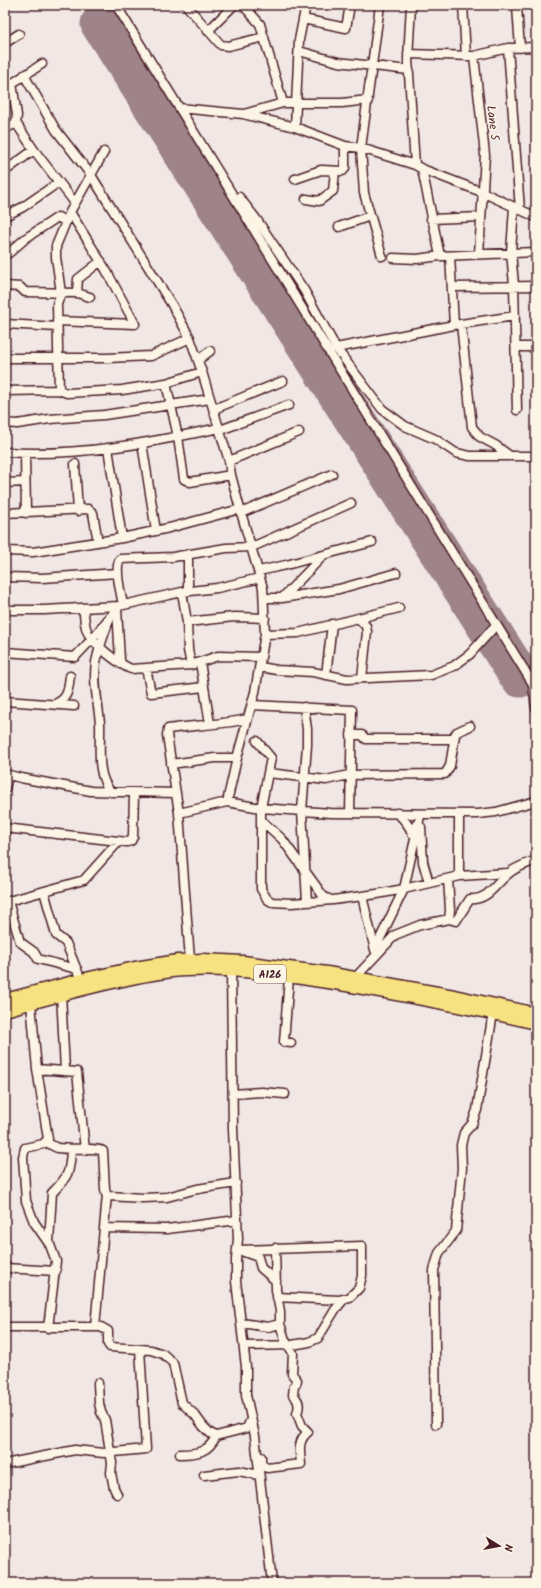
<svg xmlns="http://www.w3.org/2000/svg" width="541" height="1588" viewBox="0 0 541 1588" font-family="Kalam,sans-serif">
<rect width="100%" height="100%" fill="#f1e7e4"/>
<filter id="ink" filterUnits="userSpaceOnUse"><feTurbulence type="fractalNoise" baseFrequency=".025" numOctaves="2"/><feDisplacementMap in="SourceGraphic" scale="8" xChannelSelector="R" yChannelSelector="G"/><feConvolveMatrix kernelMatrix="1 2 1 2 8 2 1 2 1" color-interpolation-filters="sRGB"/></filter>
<g filter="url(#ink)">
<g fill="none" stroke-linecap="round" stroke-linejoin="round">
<!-- runway -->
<path stroke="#9e8388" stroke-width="41" d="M101,24l419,653"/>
<defs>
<path id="minor" d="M116,5l420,684
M186,5l35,40 7,1 36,-9
M243,5l17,19 23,79
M380,5l-19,143 3,45 18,63
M411,5l-3,54 7,106
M463,5l3,51
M517,7l3,41
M303,19l43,9 4,-23
M208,31l26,-26
M5,43l14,-9
M508,48l12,162
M299,51l39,11 71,8
M408,54l66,2 34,-8 28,-1
M474,56l11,99 -6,99
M24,75l32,55 35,45 81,130 18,33 12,34 27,89 2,14 9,34 23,79 2,46 -10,58 -18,66 -10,44
M12,83l5,32 -1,8 18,27 41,53
M5,88l37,-24
M179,108l64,6 52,13 50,19 16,2 54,17 7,4 60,23 54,25
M244,114l39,-11h59l26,-3
M295,127l4,-87 7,-35
M5,129l11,-6
M104,152l-34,60 -14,34v11l5,36 -4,11 2,86 8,3 55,-3 44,-7 36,-11
M422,169l18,87
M5,171l29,-21
M295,179l26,-9 22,1 2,-3v-22
M239,197l18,23 47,70 32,58 46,61 23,17 30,13 21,14 14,3h66
M306,199l13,2 14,-10 2,-20
M514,207l-3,45 3,33 3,125
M5,216l18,-9 36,-25
M431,219l50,-2
M339,227l31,-11
M5,253h4l17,-15 32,-21 8,5
M450,256l4,69
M393,258l24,1 23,-3 96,-4
M5,286l15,1 5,5 52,1 13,4
M453,287l83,-1
M77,293l1,-14 23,-18
M57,321l78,3 -29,-54 -36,-58
M5,324l52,3
M461,324l11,103 8,10 15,8 15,11
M516,347h20
M336,348l118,-23 61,-9
M5,358h102l44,-2 39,-18
M198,360l12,-9
M166,383l12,54 6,42 6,3 41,-7
M5,391l54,-1
M214,409l69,-28
M5,423l12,1 33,-5 54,-4 106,-16
M220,430l69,-25
M142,443l14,88
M108,448l14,90
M5,452c72,5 144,-9 214,-24
M25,453l1,60
M229,461l70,-29
M75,464l3,47
M5,483l20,-1
M5,513l83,-4 5,4 5,29
M241,513l91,-39
M5,551l28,1 89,-14 47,-10 71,-19
M188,554v37
M259,571l27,-6 86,-23
M5,577l37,1 76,-5
M182,592l5,30 1,28 3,15
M264,598h18l41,-42
M282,598l57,-9 57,-16
M123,605c-2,-12 -9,-36 -3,-46l53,-2 53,-9 26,-1 99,-44
M83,609c2,7 1,18 5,24 6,12 31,31 43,36l60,-4 27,-9 43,1
M117,609l3,51 1,4
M5,610h39l75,-4 63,-14 35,-4 43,-10
M110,617c-5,15 -11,30 -14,45 -3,21 2,40 4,61 1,23 -5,51 11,69
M358,618l8,8 1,6 -5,46
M187,622l47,-5 31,1
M265,634l33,-1 101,-25
M5,652l70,5 17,-18 27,-33
M200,662l10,62
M260,667l17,3 36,2 34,7 84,-4 23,-9 16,-12 26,-29
M146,668l5,25 53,-6
M326,675l6,-51
M533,685l3,23
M5,701l69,5
M55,704c14,-6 13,-15 15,-28
M252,705l100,5 -2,103
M304,707l3,22v16l-5,66 5,91
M351,735h11l4,4h88
M257,741l14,17 -10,50v81l6,10 5,3 20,1 41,-3 44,-6 27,-5 55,-13 49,-3
M171,764l44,-6h22
M269,773l57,7 23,-5 96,-1 5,-8 5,-31 2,-3 13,-6
M5,774l16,4 70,13 84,2
M5,789l3,-14
M179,813l48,-11 34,6 70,5 147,1 18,-2 40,-11
M397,813c7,6 12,12 15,20l4,-8
M459,814v62
M261,820l21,19 39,54 3,4 7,3
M421,827l2,35 6,21
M5,828l122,14 4,-1 2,-4 1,-44
M448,879l2,31 -1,9
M44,891l12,44 10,8 15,37
M362,896l13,54
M8,901l12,41 14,10 4,7 39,10
M5,902l79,-22 35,-39
M375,949l29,-60 16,-73
M190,960l-11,-147 -12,-78 1,-6c26,-4 53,-4 79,-10
M231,971l2,158 5,110 -2,20v22l10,86v28l9,41 17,147
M289,977l-5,65 7,1
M355,978l40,-43 25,-10 29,-6 7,2 14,-22c18,2 26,-16 38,-25 7,-7 19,-10 28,-14
M61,994l4,76
M31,1003l6,66 40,3 8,78
M37,1069l11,70 -5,5 -18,4 -2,9 3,44 8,21 16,23 6,16 -8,67
M233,1094l28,-2 24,2
M46,1142c4,2 8,5 12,6 11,2 39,-1 45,3l2,38 1,5 3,2 34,2 24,-1 30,-8 39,-6
M107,1195l-3,33 63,1 70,-9
M49,1242l3,-49c17,-17 18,-21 19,-44
M238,1250l124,-4v30l-3,12 -9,9 -11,3 -62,-3
M244,1252l14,5 3,11 15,13
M5,1268l51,3
M242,1323l26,4 12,-3v-13l-4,-21 -1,-42
M5,1327h90l9,-99
M95,1327h6l7,4v13l2,3 30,2
M244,1346l48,-1 17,-3 9,-4 17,-28 9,-11
M98,1383l1,20 2,9 4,8 7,43 -1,10 3,15 3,6
M436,1424l-2,-154 5,-17 17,-22 6,-63 -1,-23 3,-12 8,-9 5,-14 16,-97
M180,1454c17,0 29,-2 36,-18
M261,1457v7l6,4 34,-4c-1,-13 -4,-23 7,-32l-6,-6 -5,-13c3,-7 2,-13 -4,-18l1,-9 2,-2 1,-4 -5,-6 1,-21 -8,-13 -5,-16
M5,1464l70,-14 29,3 42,-4 -6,-100 11,1 12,4 10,9 9,40 13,12 8,11 7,7 6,3 31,-8 4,-9
M204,1475l35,-4 20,4"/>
<path id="highway" d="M5,1000l76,-20 54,-12 43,-7 25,-1 40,2 84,11 127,23 82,18
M5,1010c36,-10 72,-20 108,-28 24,-5 47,-11 72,-12 55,-3 113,7 167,16 62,11 123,22 184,37"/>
</defs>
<!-- minor casing -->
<use href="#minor" stroke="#4a1f2b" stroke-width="11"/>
<!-- highway casing -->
<use href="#highway" stroke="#4a1f2b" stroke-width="15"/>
<!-- minor -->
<use href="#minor" stroke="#fcf5e5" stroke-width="8"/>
<!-- highway -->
<use href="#highway" stroke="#f7e281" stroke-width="12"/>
</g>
</g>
<g text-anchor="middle" stroke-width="3" stroke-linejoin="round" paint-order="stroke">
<!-- shield labels -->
<rect fill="#fcf5e5" stroke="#7f5f63" stroke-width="1" x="254" y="965" width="32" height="18" rx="3"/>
<g font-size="11" font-weight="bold" fill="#4a1f2b">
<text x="270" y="978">A126</text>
</g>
<!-- street labels -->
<g font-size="12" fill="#4a1f2b" stroke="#fcf5e5">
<text transform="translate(493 123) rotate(83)" y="4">Lane 5</text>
</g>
</g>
<!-- margin -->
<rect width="541" height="1588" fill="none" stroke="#fcf5e5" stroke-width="20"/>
<rect x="10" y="10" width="521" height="1568" fill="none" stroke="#4a1f2b" stroke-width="1.5" filter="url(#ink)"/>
<!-- north arrow -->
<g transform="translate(499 1546) rotate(101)" stroke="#fcf5e5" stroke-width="3" paint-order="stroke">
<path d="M0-3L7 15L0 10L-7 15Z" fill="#4a1f2b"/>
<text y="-6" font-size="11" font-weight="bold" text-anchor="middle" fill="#4a1f2b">N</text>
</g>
</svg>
